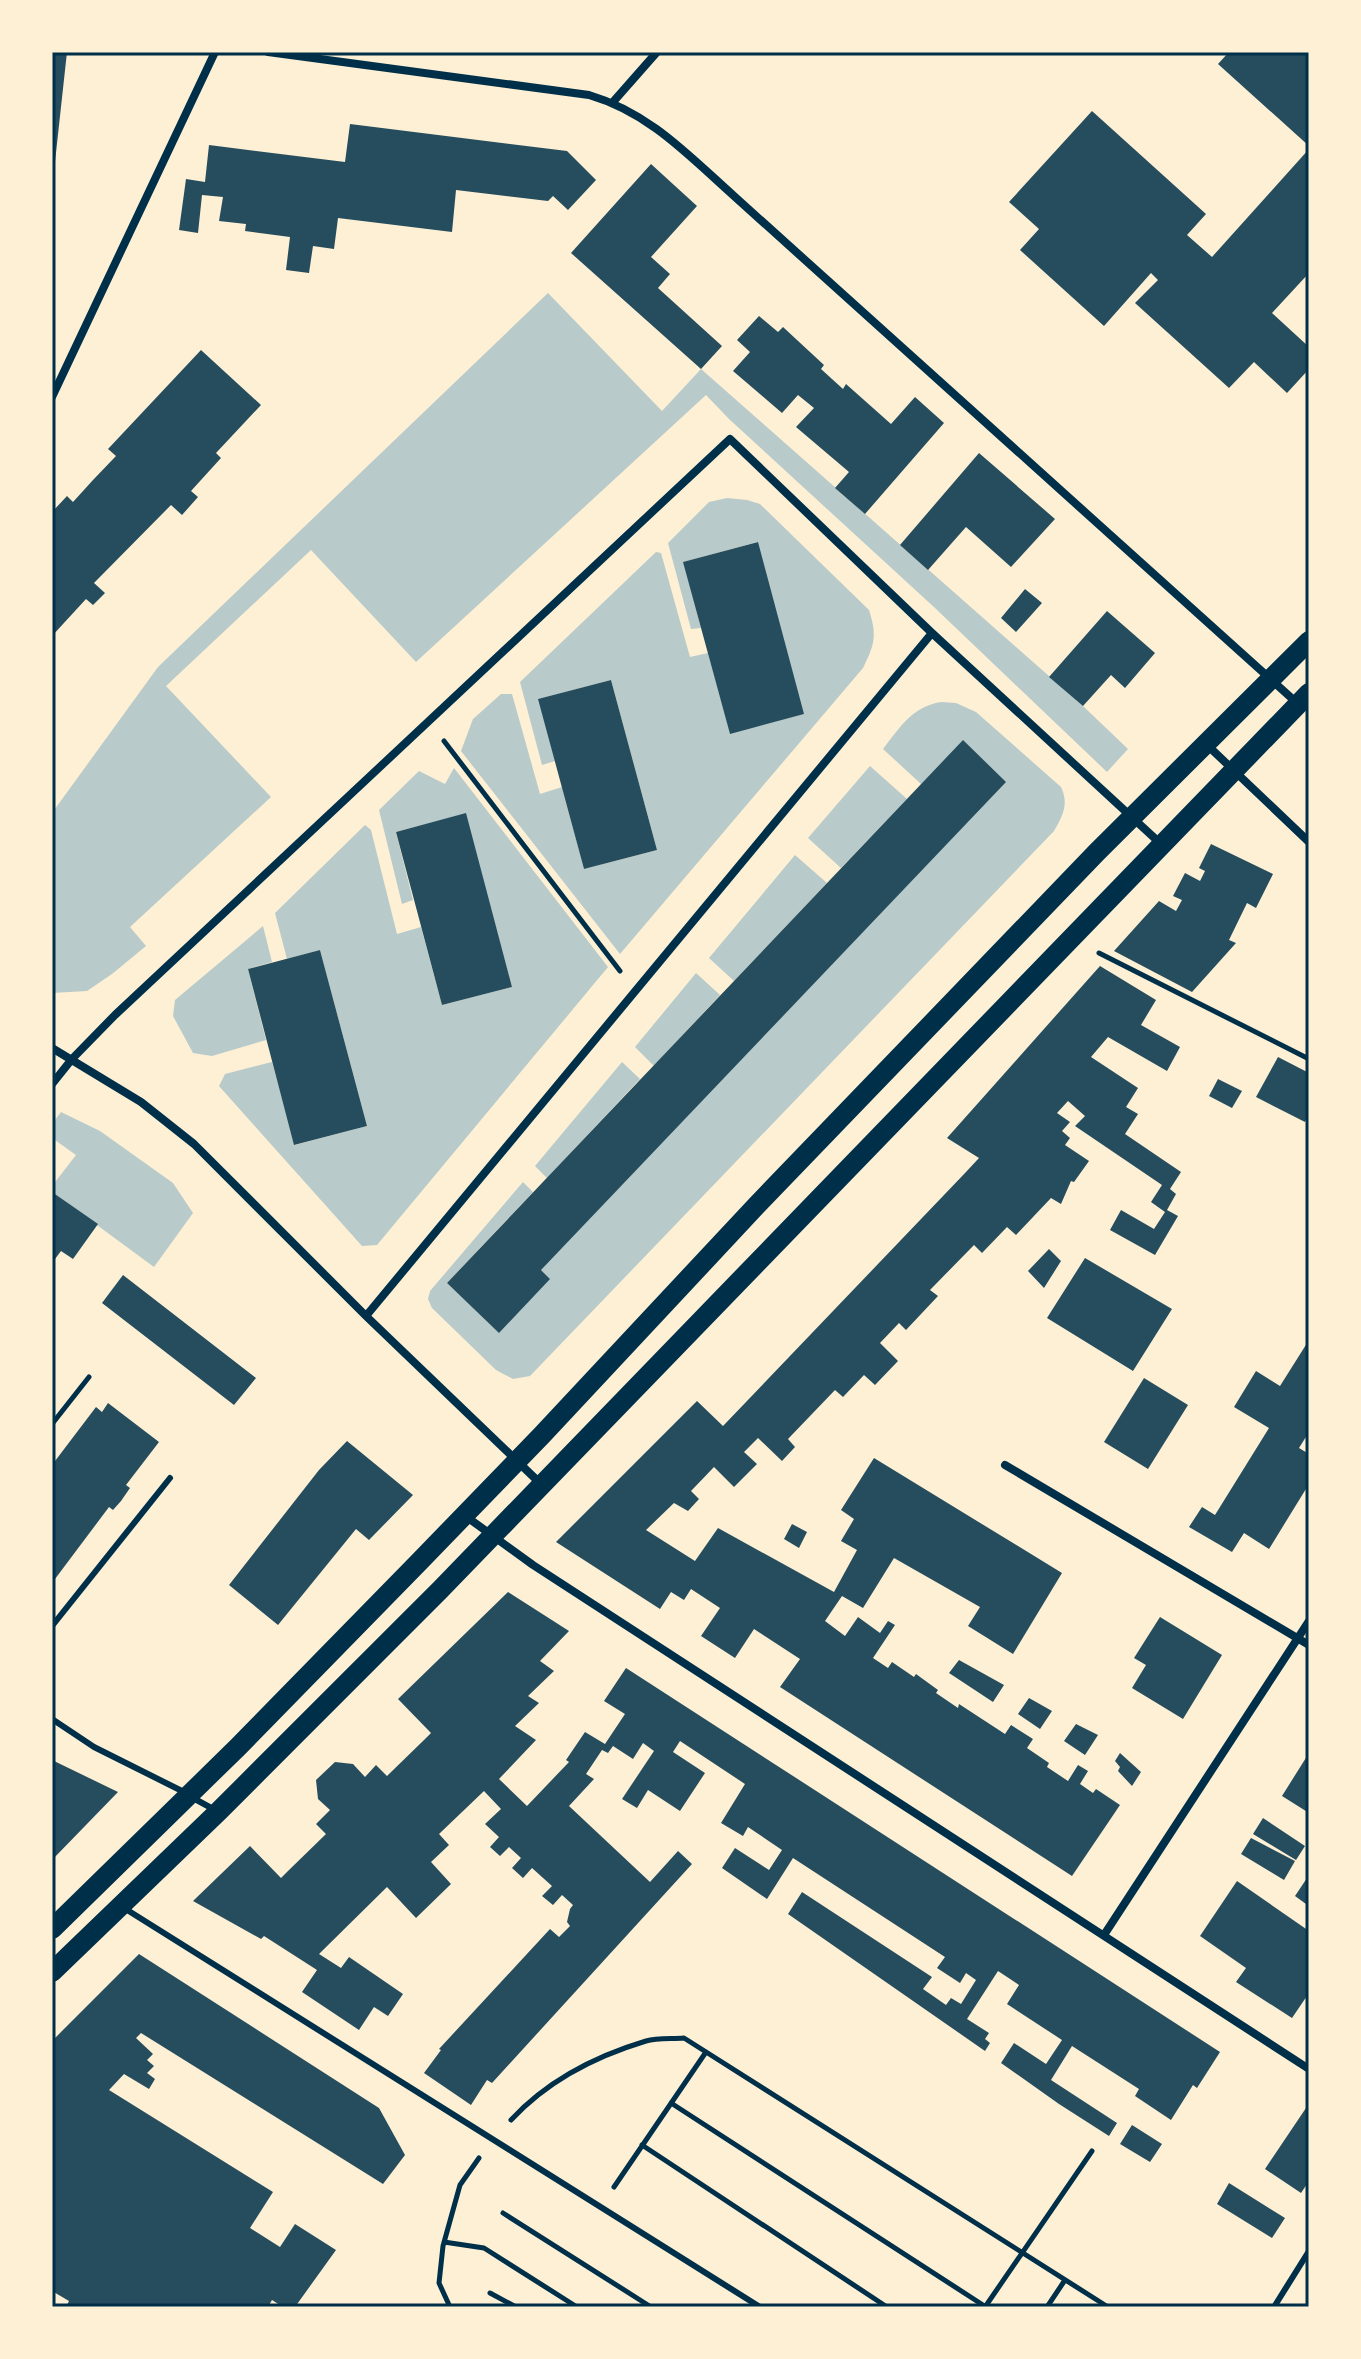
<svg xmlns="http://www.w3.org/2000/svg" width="1361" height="2359" viewBox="0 0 1361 2359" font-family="'DejaVu Sans',sans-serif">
<rect width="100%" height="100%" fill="#fdf0d5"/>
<!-- green -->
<path fill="#b9caca" d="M548,293l114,118 39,-42 382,337 45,43 -21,23 -172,-164 -206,-189 -23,-24 -290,267 -105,-112 -145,136 105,111 -141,130 16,19 -34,28 -25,17 -35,2v-180l106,-146z
M727,498l20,2 13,4 109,106c8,25 6,34 -6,58l-243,286 -159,-203 12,-32 28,-25h11l28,100 22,-7 22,82 73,-19 -46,-170 -72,19 16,62 -13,4 -22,-83 136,-130 5,1 29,104 18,-4 22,80 73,-19 -46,-172 -73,20 17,66 -10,1 -23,-86 41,-41z
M941,702l15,1 20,9 85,75c8,17 2,28 -7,44l-524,545 -17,3 -17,-9 -64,-62 -4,-9 2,-8 93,-109 10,10 -86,91 52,49 50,-54 -8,-8 380,-486 -38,-35c18,-23 29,-42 58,-47z
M870,766l37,33 -66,69 -33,-30z
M454,768l154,199 -231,278 -15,1 -143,-160 6,-12 47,-12 23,83 72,-19 -47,-176 -33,9 -12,-46 90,-88 6,5 26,104 24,-7 21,78 70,-18 -47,-173 -69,18 17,68 -11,4 -23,-94 40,-39 26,13z
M795,855l32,28 -93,98 -25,-23z
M263,926l9,36 -24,7 18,71 -54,16 -19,-3 -20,-37 2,-16z
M696,973l24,22 -66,71 -19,-19z
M622,1062l18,17 -93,99 -12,-12z
M61,1112l39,19 73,52 20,30 -39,54 -102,-75v-6l24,-31 -24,-17v-14z"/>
<!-- building -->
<path fill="#264d5e" d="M52,52h15l-13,119h-2z
M1229,52h80v94l-91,-82z
M1092,111l114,103 -19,21 25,22 97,-108v124l-37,40 37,34v22l-22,24 -33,-31 -25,26 -94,-85 23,-23 -7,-7 -47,53 -84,-76 19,-21 -30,-27z
M350,124l217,27 29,29 -28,30 -15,-14 -5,5 -92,-11 -4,42 -114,-14 -4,31 -21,-3 -4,27 -23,-3 4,-33 -45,-6 1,-7 -27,-3 4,-24 -21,-2 -4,38 -19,-3 7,-51 19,3 4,-37 136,17z
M651,164l46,42 -46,51 19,17 -12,14 64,58 -21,23 -130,-116z
M759,316l19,16 5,-5 41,38 -3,4 22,20 3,-5 45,40 24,-27 29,26 -79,91 -30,-26 14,-16 -53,-45 18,-19 -16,-13 -16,18 -49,-42 17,-19 -13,-12z
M201,350l60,55 -45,48 5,5 -30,33 7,6 -16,18 -11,-10 -77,78 11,10 -12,12 -7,-6 -34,37v-124l15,-16 6,6 20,-22 23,-24 -8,-7z
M979,453l76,66 -44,48 -45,-40 -38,43 -28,-25z
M758,542l46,172 -74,20 -47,-172z
M1025,589l17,14 -26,29 -15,-14z
M1107,611l48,42 -30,35 -14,-13 -28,31 -34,-29z
M611,680l46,170 -73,19 -46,-170z
M963,740l43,42 -465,488 9,9 -51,54 -52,-50z
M466,813l46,174 -70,18 -46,-173z
M1211,844l62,30 -17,34 -9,-5 -18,37 7,3 -44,49 -78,-41 45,-50 17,10 6,-11 -9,-4 12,-23 15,8 5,-10 -6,-3z
M320,950l47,176 -73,19 -46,-176z
M1100,966l56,34 -15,25 39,22 -13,24 -59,-34 -17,20 47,31 -12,19 12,7 -13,20 56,38 -11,17 6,5 -9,16 11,6 -23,39 -45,-25 11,-20 33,19 11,-17 -14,-10 11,-17 -87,-59 10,-10 -17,-15 -11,12 13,9 -8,9 8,7 -5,7 24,16 -15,21 -3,-1 -10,23 -10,-6 -35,37 -9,-8 -25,26 -8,-8 -44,45 8,6 -32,34 -7,-7 -19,20 18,18 -23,24 -11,-10 -21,22 -8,-7 -47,49 7,8 -13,14 -24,-23 -14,14 13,12 -23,23 -20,-20 -23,24 8,8 -11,12 -14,-8 -28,27 49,31 23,-33 116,64 23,-42 -16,-9 13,-22 -13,-9 33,-52 188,115 -49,81 -45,-28 12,-19 -86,-49 -31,50 -21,-12 -17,25 20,15 13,-19 22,16 8,-12 7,4 -22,33 15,10 4,-6 22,15 2,-3 22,16 -2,3 22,15 1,-4 46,30 6,-9 22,14 -6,9 22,15 -2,4 21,14 10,-16 10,6 -8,13 13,9 3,-4 24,16 -48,71 -292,-189 20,-28 -46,-30 -19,29 -34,-22 19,-28 -29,-19 -7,11 -13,-8 -11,17 -104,-67 141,-141 26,25 243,-254 13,-14 -32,-20z
M1278,1057l31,16v41l-4,8 -49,-25z
M1218,1079l24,12 -10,17 -23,-12z
M52,1192l46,32 -25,35 -12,-8 -9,12z
M1049,1249l12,12 -17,27 -16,-17z
M1085,1258l87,51 -39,62 -86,-53z
M123,1275l133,103 -22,27 -132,-102z
M1309,1340v92l-10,16 10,6v30l-40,65 -25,-16 -12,19 -43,-25 13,-20 13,8 54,-87 -35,-21 22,-36 24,15z
M1144,1378l44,27 -40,64 -44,-27z
M108,1403l51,39 -33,43 4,3 -9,13 -8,9 -4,-3 -57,76v-118l44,-58 6,5z
M347,1441l66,54 -44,45 -13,-11 -78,96 -49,-40 90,-115z
M792,1524l15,8 -8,16 -15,-9z
M508,1592l61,39 -29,30 14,10 -26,25 11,7 -24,23 21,14 -37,39 28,27 42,-44 -3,-2 19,-28 20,12 20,-30 -21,-13 22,-33 594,384 -23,36 -4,-3 -22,35 -36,-24 4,-7 -67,-43 -21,34 66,43 -8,13 -50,-32 -58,-41 13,-20 32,21 16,-24 -55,-36 12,-19 -21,-14 -31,48 22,14 -4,6 5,4 -5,8 -197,-137 14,-22 130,85 -9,12 23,16 5,-7 10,6 15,-24 -10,-7 -6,10 -23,-15 8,-11 -152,-99 -26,41 -45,-31 13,-20 34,22 13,-20 -34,-23 -5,9 -22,-13 24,-39 -65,-43 -7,11 32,21 -25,38 -32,-21 -11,18 -15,-9 32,-48 -11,-8 -10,16 -20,-13 -5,7 -6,-3 -16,24 8,5 -25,27 81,76 28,-31 14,13 -200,219 -5,-3 -16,25 -47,-32 17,-23 -2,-1 111,-120 9,8 11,-11 -3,-4 3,-13 3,-4 -11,-10 -9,10 -11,-9 10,-10 -20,-18 -9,10 -11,-10 9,-10 -12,-11 -9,9 -10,-9 9,-10 -14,-13 16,-15 -17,-18 -45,43 10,11 -18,17 20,22 -35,34 -29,-31 -68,67 22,14 8,-11 54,37 -15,22 -14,-9 -15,23 -57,-38 15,-22 -53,-34 -3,3 -68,-38 57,-55 31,32 8,-8 37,-36 -10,-10 14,-14 -12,-11 -2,-19 19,-18 18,2 12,13 11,-12 11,11 37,-36 7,-7 -33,-34z
M1160,1617l62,38 -39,64 -51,-31 14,-23 -12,-7z
M959,1660l45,25 -11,17 -44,-29z
M1029,1698l23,13 -12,18 -22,-15z
M1076,1724l22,11 -13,20 -21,-14z
M1120,1753l21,19 -9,14 -14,-15 2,-4 -5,-6z
M1309,1753v60l-27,-17z
M52,1760l66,32 -66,68z
M1263,1818l42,28 -9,14 -43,-26z
M1251,1838l44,23 -11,19 -43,-26z
M1309,1875v25l-3,4 -11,-8z
M1237,1881l72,50v62l-17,25 -56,-36 10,-14 -46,-32z
M139,1954l240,154 26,47 -22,29 -242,-151 -5,5 17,16 -6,6 7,6 -7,7 8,6 -6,10 -25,-15 -15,16 164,102 -23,36 30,19 15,-23 41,26 -41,57h-12l-11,-7 -4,7h-202l3,-6 -17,-10v-123l2,-3 -2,-1v-123z
M1306,2108l3,2v71l-8,12 -36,-24z
M1132,2125l30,19 -12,18 -30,-18z
M1229,2183l56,35 -13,20 -55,-34z"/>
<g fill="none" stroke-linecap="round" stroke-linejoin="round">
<!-- path -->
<path stroke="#003049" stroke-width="5" d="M444,741l176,230
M1099,953l210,106
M52,1424l37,-47
M671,2103l315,204
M511,2120c36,-39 85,-64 135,-79 11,-3 25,-2 38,-3l424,269
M642,2145l245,162
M614,2187l92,-135
M503,2213l148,94
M444,2242l40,6 93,59
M490,2293l26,14
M450,2307l-11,-24 4,-37 17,-61 19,-27
M985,2307l107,-156
M1047,2307l18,-27"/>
<!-- service -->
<path stroke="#003049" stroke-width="6" d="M52,1626l118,-148
M52,1719l42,28 90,45
M193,1798l22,12
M124,1908l636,399
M1274,2307l35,-56"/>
<!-- minor -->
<path stroke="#003049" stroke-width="8" d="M268,52l321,43c61,18 99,60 145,101l563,507
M613,102l44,-50
M52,397l163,-345
M1205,743l104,99
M52,1048l89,54 53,42 172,172 176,169
M52,1084l20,-25 43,-44 615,-576 202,194 229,211
M366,1316l566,-683
M1005,1465l304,180
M464,1515l69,50 776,504
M1104,1935l205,-314"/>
<!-- primary -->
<path stroke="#003049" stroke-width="20" d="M52,1929l186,-182 182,-186 122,-126 214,-229 341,-354 212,-211
M52,1972l166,-160 222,-222 869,-897"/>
</g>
<!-- border -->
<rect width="1361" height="2359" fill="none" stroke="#fdf0d5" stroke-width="108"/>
<rect x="54" y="54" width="1253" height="2251" fill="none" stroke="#003049" stroke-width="3"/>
</svg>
